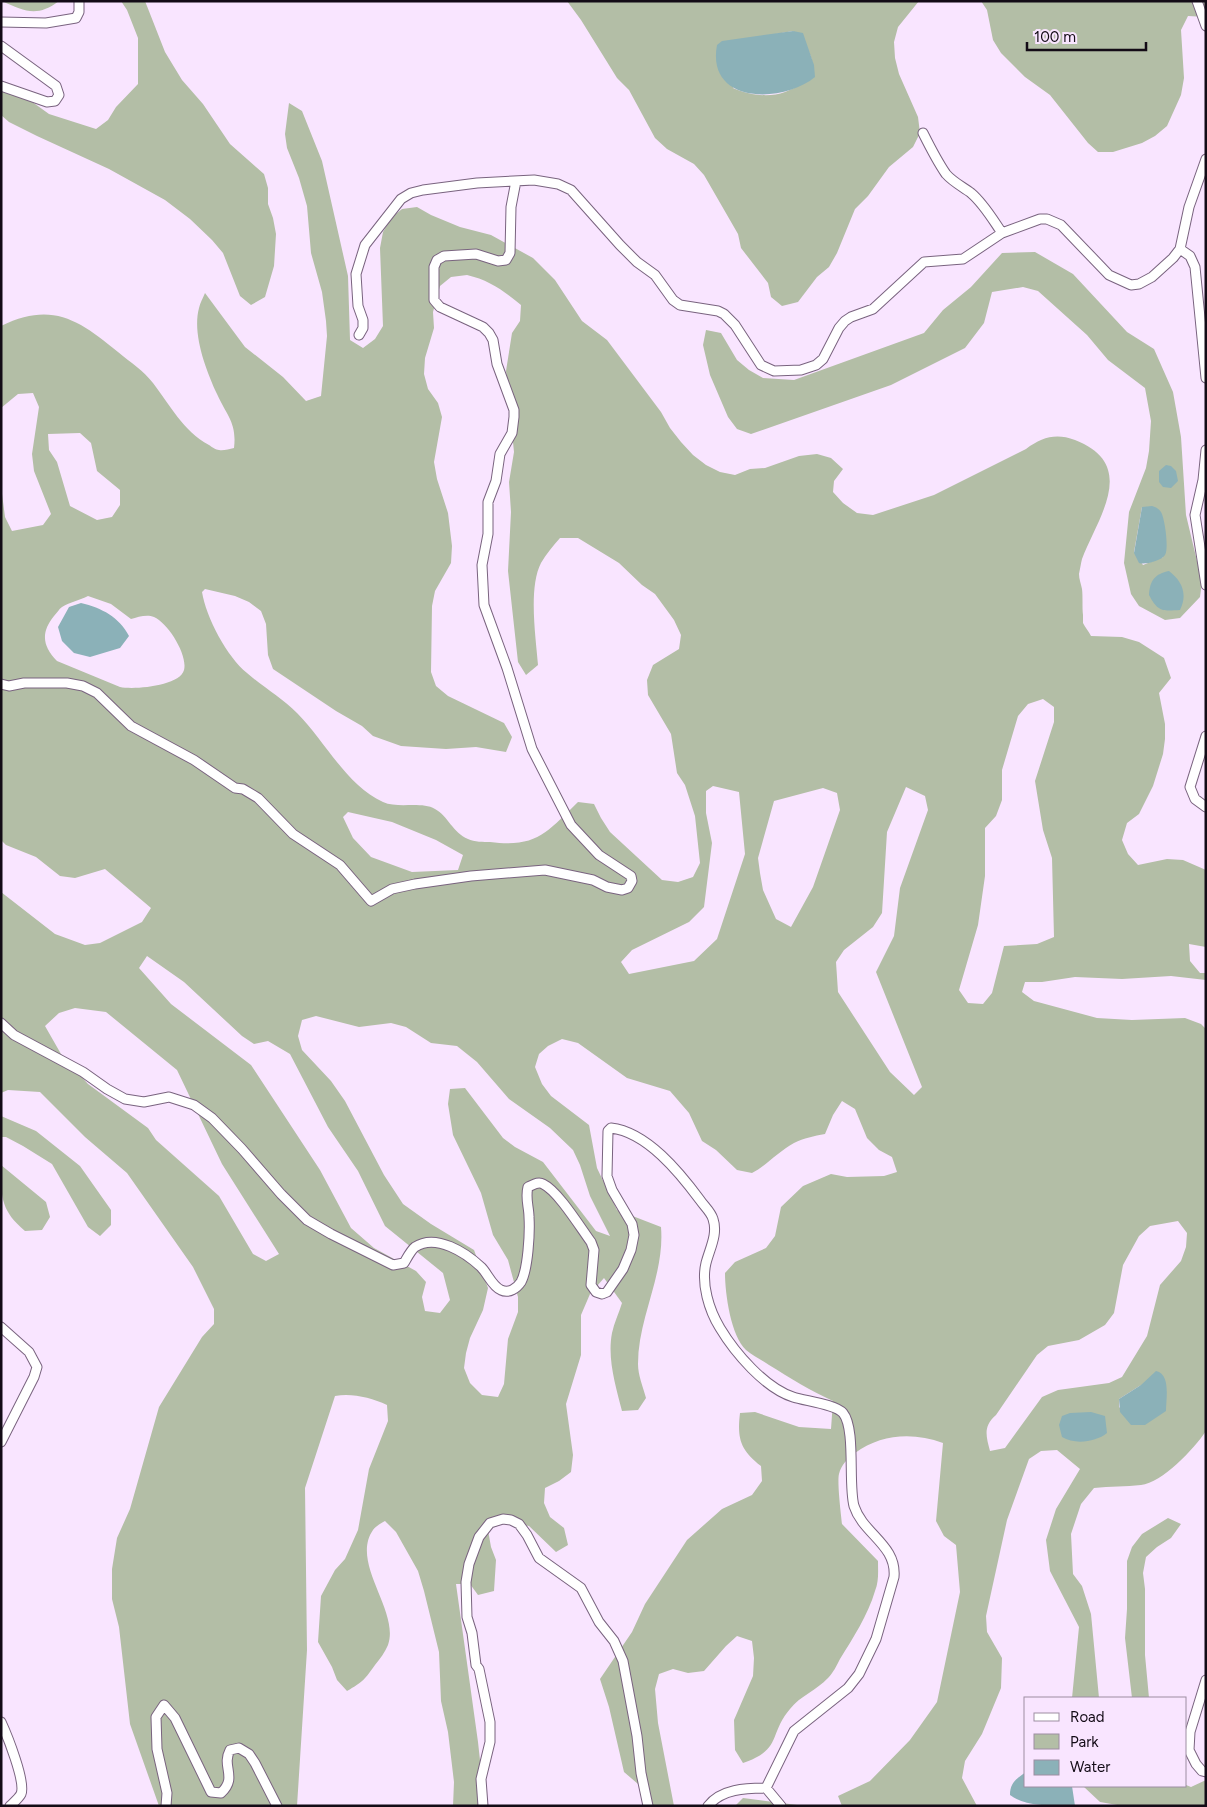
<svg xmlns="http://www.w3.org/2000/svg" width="1207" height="1807" viewBox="0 0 1207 1807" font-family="Figtree,sans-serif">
<rect width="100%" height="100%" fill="#f9e5ff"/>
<!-- green -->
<path fill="#b3bea6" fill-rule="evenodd" d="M2,1h57c-21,16 -34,11 -57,0z
M121,1h24l20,51 17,28 21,24 27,40 34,30 4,14v16l5,14 3,16 -2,32 -9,31 -14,8 -11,-9 -17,-43 -11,-13 -22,-21 -25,-19 -56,-31 -72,-33 -28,-14 -8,-7v-24l6,-4 17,9 25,18 47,15 12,-9 8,-13 22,-23v-46l-11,-28z
M567,1h352l-21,26 -4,15 1,16 4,16 19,43 2,16 -7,14 -24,20 -21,29 -13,13 -18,44 -8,14 -12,10 -19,25 -16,4 -11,-9 -3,-14 -27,-35 -3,-14 -34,-59 -10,-11 -27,-15 -12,-11 -26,-48 -12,-12 -36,-58zM793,31c15,17 20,23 21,46 -9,5 -19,11 -29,15 -16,6 -37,3 -52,-4l43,-54z
M981,1h225v16l-18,-1 -7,14 3,48 -3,17 -14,31 -12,10 -13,7 -29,9h-15l-10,-9 -38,-48 -25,-18 -24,-24 -8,-13 -6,-30z
M289,103l13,8 20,50 26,115 2,64 13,8 12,-9 8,-13 -3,-78 3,-16 8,-14 11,-9 15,-2 14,8 29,12 31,8 42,23 22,22 27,41 25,19 54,72 9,16 11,14 12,13 13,10 14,7 15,3 15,-6 15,-1 34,-12 18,-2 14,4 12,11 -9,12 -1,11 10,11 14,10 16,2 61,-20 92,-46c16,-12 30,-16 49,-9 64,25 23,77 7,119 -1,4 -2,10 -3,15 0,5 2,10 3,15 1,8 0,18 1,26 0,2 0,6 0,8 2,4 6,9 8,13l31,1 17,5 25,16 7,20 -12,15 6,31v15l-2,15 -10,32 -14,28 -12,9 -5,17 6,14 10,11 29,-6 16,1 23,10v77l-17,-3 1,17 10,12h6v7l-35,-4 -49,3 -47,-2 -33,5h-17l-3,10 12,9 63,17 35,2 53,-2 16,6 5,5v402c-12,18 -44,52 -65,54 -15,2 -31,1 -47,3l-13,16 -10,30 2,40 9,12 9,28 8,84h-27l7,-71 -29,-56 -4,-31 10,-31 24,-40 -23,-19 -16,1 -12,8 -22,61 -21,96 1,16 15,26 -1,30 -19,46 -17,27 -3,17 15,28h-135l-4,-10 32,-15 40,-41 27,-38 23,-110 -4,-47 -12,-9 -8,-15 7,-78c-30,-11 -62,-9 -88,10 -7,5 -14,12 -16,21 -2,8 2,40 3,50l36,37c0,11 1,20 -3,30 -7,24 -22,47 -35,68 -3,6 -7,14 -12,19 -11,12 -28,18 -38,31 -22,26 -7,40 -47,54l-8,-13 -1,-30 19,-44 1,-18 -2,-17 -15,-5 -11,10 -22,25 -16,2 -15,-4 -14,5 -4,15 3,34 16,83h-25l-11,-22 -14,-12 -15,-65 -9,-28 32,-47 13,-28 42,-64 35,-31 30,-14 10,-14 -1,-15c-21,-16 -24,-28 -21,-53l15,-1 44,15 32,2 2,-28c-22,-10 -43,-23 -64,-36 -7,-5 -16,-9 -23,-15 -15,-14 -21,-56 -21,-77l10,-11 31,-14 9,-12 6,-29 22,-21 28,-12 16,3 37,-1 13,-4 -5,-15 -13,-7 -12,-12 -12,-29 -13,-8 -9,14 -8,19c-11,2 -21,4 -31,9 -15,8 -27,22 -42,30l-15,-3 -21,-20 -14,-9 -13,-28 -19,-22 -43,-13 -49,-35 -16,-4 -14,7 -9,8 -4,13 7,17 9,12 38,29 8,43 20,42 44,17c4,48 -23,90 -23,137 0,11 5,23 8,34l-8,12 -16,1c-6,-24 -15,-52 -10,-78 2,-10 7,-20 10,-30l-18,-25 -14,16 -9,21v40l-15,49 7,51 -2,17 -12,9 -14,7 -1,15 6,14 14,11 4,17 -12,7 -27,-26 -10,-2 -8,-4 -23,10 3,17 5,13 -2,31 -16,4 -8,-11h-14l22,158 7,64h-32l1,-24 -6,-50 -7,-31 -2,-49 -15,-61 -6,-20 -22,-39 -11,-11c-4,2 -10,6 -12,9 -23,33 27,81 15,115 -3,7 -8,14 -13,20 -10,14 -12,17 -28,26l-10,-11 -5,-13 -14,-25 3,-46 14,-26 10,-11 13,-29 11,-61 19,-48 -1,-16c-16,-7 -34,-12 -52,-9l-30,92 2,162 -10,156h-138l-29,-82 -11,-97 -7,-28v-30l5,-31 13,-29 29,-102 43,-70 12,-13v-15l-21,-42 -66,-94 -42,-36 -45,-45 -32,-2 -7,3v-201l54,42 30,11 15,-2 42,-21 9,-14 -46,-39 -30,9 -15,-2 -24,-19 -30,-12 -5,-5v-354l4,31 7,14 31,-6 8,-11 -17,-43 -2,-17 7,-47 -6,-14 -15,1 -17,14v-82c51,-25 78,-6 117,26 12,10 26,19 35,31 17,22 30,48 56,62 3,2 7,5 10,5 4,1 10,-1 15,-2 3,-25 -7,-32 -17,-54 -11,-24 -25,-60 -18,-86 1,-5 4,-10 6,-15l40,54 38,30 23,24 15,-5 6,-60 -1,-15 -4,-29 -11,-39 -4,-47 -8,-28 -12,-30 -2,-14zM467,275c22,5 37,16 54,30l-1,16 -8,12 -6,38 8,81 -5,30 2,30 -3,59 10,91 8,13 12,-10c-2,-27 -10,-77 3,-102 5,-9 12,-17 19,-25h18l41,25 23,22 13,9 19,26 7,15 -2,14 -26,16 -6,15 1,15 23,39 6,39 8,12 10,31 5,47 -7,14 -15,5 -16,-2 -52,-48 -9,-14 -7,-14 -16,-2c-31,30 -41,46 -88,40 -6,0 -16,0 -22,-3 -15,-6 -20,-23 -33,-30 -14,-8 -37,0 -52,-7 -37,-17 -58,-61 -86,-89 -15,-15 -34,-26 -50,-40 -20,-16 -41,-56 -45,-81l3,-3 30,7 14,6 12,9 5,13 2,31 5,14 63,42 26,15 11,10 28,10 45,3 30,-2 30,5 6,-15 -8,-14 -56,-27 -12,-10 -5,-14 1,-66 3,-15 16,-28 1,-17 -4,-33 -11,-34 -3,-17 8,-45 -4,-14 -10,-14 -4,-15 1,-16 9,-30 -1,-16 7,-26 11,-9zM80,433l11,10 6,28 23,19v15l-8,12 -15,3 -27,-14 -13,-44 -8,-12 -1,-16zM88,596l23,8 20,15c7,-2 16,-5 23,-2 14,6 34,38 30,53 -4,16 -50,20 -64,17l-63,-26c-15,-15 -16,-29 -3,-45 3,-3 5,-7 8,-9 8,-5 18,-7 26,-11zM1043,699l11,8v15l-19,59 8,49 9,28 2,79 -17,7 -33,2 -12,47 -9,11 -15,-1 -9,-13 19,-65 7,-49v-48l11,-12 6,-16v-30l16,-54 10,-12zM713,786l26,6 6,62 -28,85 -23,22 -65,13 -8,-12 11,-12 57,-28 15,-15 8,-64 -6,-30v-22zM906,787l19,9 3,14 -28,78 -6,48 -18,36 46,115 -8,8 -24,-23 -52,-80 -2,-30 8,-12 29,-23 9,-14 5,-81zM823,788l14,5 3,17 -27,77 -22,40 -15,-8 -13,-29 -3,-17 -2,-15 16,-57zM348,812l44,10 44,18 27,15 -5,15 -46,2 -41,-15 -18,-19 -10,-21zM147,956l37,26 58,54 12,8 14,-3 22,13 38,73 30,44 27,55 58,47 7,27 -10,13 -15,-2 -3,-14 4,-15 -10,-11 -42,-23 -23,-20 -31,-58 -69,-105 -80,-61 -32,-36zM75,1008l31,4 71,58 45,94 57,90 -13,7 -13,-7 -34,-58 -63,-56 -8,-12 -60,-44 -27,-30 -16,-28 14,-13zM316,1016l43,11 32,-4 15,4 25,16 26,3 20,16 32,37 41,29 23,22 7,15 10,31 20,40 -14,-5 -53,-69 -28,-15 -12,-9 -38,-50 -15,1 -2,15 5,31 28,58 12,42 15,25 10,37v15l-10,27 -4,45 -6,13 -16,-2 -12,-12 -6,-15 2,-15 4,-15 13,-28 5,-22 -14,-38 -43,-26 -28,-20 -19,-29 -39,-74 -14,-20 -29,-31 -4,-14 4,-16zM1178,1221l9,12 -1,14 -5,14 -21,24 -13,51 -25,41 -13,6 -51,7 -16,7 -37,51 -15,3c-4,-15 -7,-25 6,-36l41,-60 11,-9 31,-6 26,-15 9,-12 9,-48 16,-29 11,-10zM1141,1385l-22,23v-9z
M1035,252l38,22 54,58 27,17 19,43 8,45 5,78 16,67 -2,15 -20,21 -15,2 -26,-14 -8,-12 -7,-31 5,-51 17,-44 3,-17 2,-30 -6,-33 -37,-28 -21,-25 -49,-44 -15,-4 -31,5 -8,31 -19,25 -74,37 -140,49 -14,-5 -9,-12 -18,-42 -7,-30 3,-15 15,3 16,27 12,10 14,8 31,2 130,-47 19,-23 28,-23 31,-34zM1142,507l21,50 -20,8 -9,-13z
M1,1116l35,15 44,35 31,44v15l-11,11 -12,-9 -36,-63 -29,-18 -17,-9h-5z
M1,1165l45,37 4,15 -8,13 -17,1c-25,-21 -24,-35 -24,-66z
M1168,1518l13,6 -10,14 -14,9 -11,10 -3,16 2,16v66l4,43h-17l-7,-60 2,-29v-48l5,-14 10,-13z
M1206,1780v26h-83l-23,-4 -17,-16 103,-1 5,2z
M743,1798l54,7 1,1h-63z"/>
<!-- water -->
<path fill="#8bb1b8" d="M793,31l10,2 11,32 1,12c-33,27 -109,27 -98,-32l5,-4z
M1166,465l5,1 5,5 2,10 -7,7 -8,-1 -4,-5v-11z
M1152,506c4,1 7,3 9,6 4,7 8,37 4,43 -4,6 -20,10 -26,8l-5,-10 8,-46z
M1169,571c13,10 19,23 11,39 -18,1 -22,2 -31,-15 1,-15 6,-21 20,-24z
M81,603c21,5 38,14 48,33l-9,12 -30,9 -16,-4 -12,-12 -4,-14 11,-20z
M1156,1371c15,3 10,28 10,40l-21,14h-14l-11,-13 -1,-13 22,-14z
M1091,1412l14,4 2,17c-11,9 -32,12 -45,4l-3,-12 3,-9 8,-3z
M1026,1772v14h46l3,20c-21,0 -50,1 -65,-11 0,-12 6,-16 16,-23z"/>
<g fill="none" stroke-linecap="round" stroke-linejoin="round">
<defs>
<path id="street" d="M1197,1l9,25
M1,22l45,1 30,-5 3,-6v-11
M1,46l55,40 3,9 -4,6 -8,1 -46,-16
M923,133c7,14 14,28 23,41 7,8 17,13 25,19 13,11 22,27 31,40
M1180,249l10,7 5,11 11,111
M359,335l4,-7v-8l-5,-14 -2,-32 9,-29 36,-46 10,-6 12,-3 54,-7 57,-3 24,4 13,6 49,55 17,17 18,13 18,25 7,5 38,6 6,3 11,11 26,40 13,6 27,-1 15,-5 7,-6 16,-31 6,-7 6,-4 22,-8 51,-47 39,-3 39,-26 38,-14h7l14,6 48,50 22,10 8,-1 13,-7 21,-19 7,-9 9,-42 17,-48
M1206,450l-3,30 -8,35 11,70
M1,684l8,2 15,-3h43l16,3 14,7 34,33 63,34 41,28 8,1 15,9 35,36 47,31 31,36 21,-12 23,-5 56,-8 74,-6 48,10 14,7 15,3 6,-2 4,-7 -1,-5 -32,-21 -28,-30 -39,-76 -25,-81 -23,-63 -2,-40 6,-31v-32l8,-21 4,-27 12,-21 2,-16v-7l-17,-46 -4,-24 -4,-7 -6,-6 -43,-20 -6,-7v-33l3,-7 7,-4 32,-2 22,7 8,-1 4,-7 1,-46 5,-26
M1206,736l-16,51 5,12 11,8
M1,1023l13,12 69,37 24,17 18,10 19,3 25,-5 25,8 18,13 30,31 39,45 26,26 24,14 62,31 11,-2c3,-5 7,-13 11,-16 21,-14 51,6 66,20 7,7 11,19 20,23 8,4 16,-2 20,-8 7,-13 9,-49 8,-65 0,-10 -4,-19 -1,-30 5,-2 10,-6 15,-3 15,7 37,43 48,58l3,8 -3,35 5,7 6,2 5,-2 16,-23 8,-19 3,-15 -2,-11 -20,-34 -5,-14 1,-45 3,-3c36,4 69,45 89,72 4,6 11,12 13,19 5,15 -3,29 -7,44 -5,21 3,47 14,65 15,25 45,60 73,69 12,4 42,7 50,16 13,16 5,71 11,93 9,28 43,39 40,71l-18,62 -17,35 -11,14 -54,43 -28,57
M1,1327l28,25 8,15 -3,10 -33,65
M1206,1680l-16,52 -1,18 7,14 6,7 4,1
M1,1722c6,13 25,60 20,72 -2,4 -8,9 -11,12
M166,1806l1,-13 -10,-44 -1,-32 8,-12 11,13 36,74 10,1c17,-16 0,-26 9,-43l9,-2 10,6 6,9 22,43
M483,1806l-2,-27 9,-37v-20l-11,-53 -3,-4 -4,-32 -5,-16 -1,-35 3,-18 10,-27 11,-14 13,-4 8,1 8,4 8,11 12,23 42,30 18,34 15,19 9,20 14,75 4,37 7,33
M708,1806c13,-17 38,-18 58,-18l15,18"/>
</defs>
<!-- street casing -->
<use href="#street" stroke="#79637f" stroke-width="11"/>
<!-- street -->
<use href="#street" stroke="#fff" stroke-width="9"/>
</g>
<!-- border -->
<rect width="1207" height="1807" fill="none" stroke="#130b16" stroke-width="5"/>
<!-- legend -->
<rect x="1024" y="1697" width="162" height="90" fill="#f9e5ff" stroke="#9d8ea2"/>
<rect x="1034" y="1713" width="25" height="8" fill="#ffffff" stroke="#9d8ea2"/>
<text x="1070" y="1722" font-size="15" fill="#130b16">Road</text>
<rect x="1034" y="1734" width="25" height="15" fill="#b3bea6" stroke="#9d8ea2"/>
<text x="1070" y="1747" font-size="15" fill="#130b16">Park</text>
<rect x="1034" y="1760" width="25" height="15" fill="#8bb1b8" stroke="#9d8ea2"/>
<text x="1070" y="1772" font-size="15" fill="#130b16">Water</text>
<!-- scale -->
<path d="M1027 42v8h119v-8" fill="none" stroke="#130b16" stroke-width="2.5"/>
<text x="1034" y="42" font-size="15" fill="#130b16" stroke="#f9e5ff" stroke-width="4" paint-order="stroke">100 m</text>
</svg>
